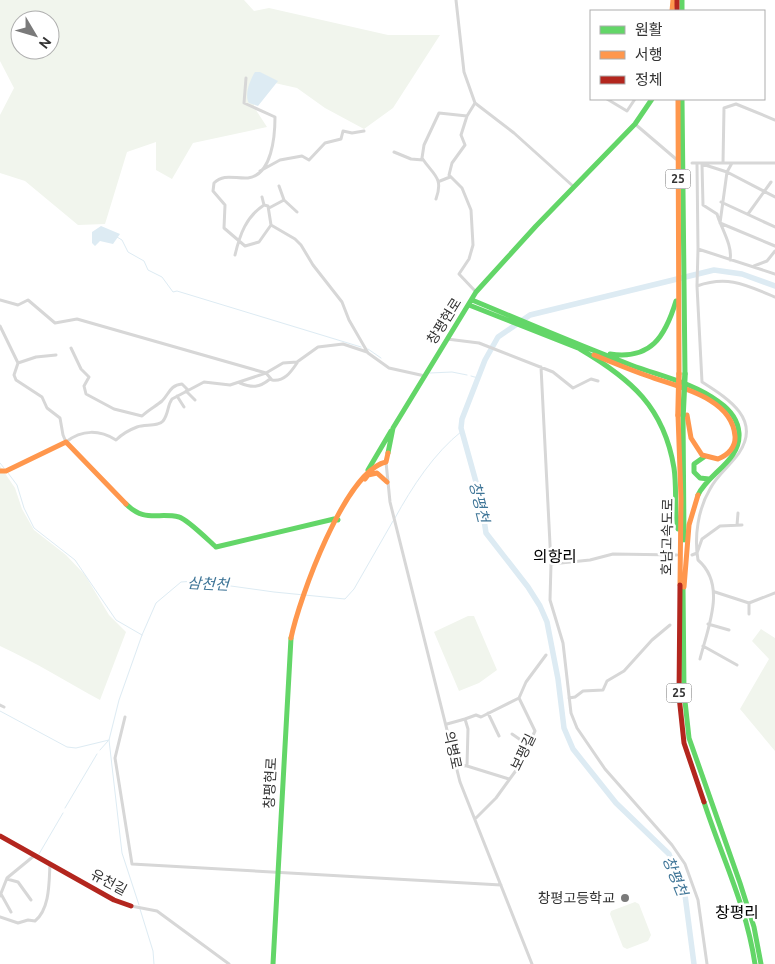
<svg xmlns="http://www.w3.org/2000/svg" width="775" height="964" viewBox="0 0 775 964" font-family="Ubuntu,'Noto Sans KR',sans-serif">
<rect width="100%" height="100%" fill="#fff"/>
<!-- green -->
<path fill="#f1f5ed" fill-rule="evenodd" d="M0,0h244l10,11 15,-3 119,27h52l-47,73 -29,21 -39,-21 -28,-20 -40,-9 -3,28 13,20 -74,16 -21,36 -16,-9v-28l-29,10 -22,72 -27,1 -53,-44 -25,-8v-58l14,-27 -14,-27zM20,20h30v30h-30z
M0,466l15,22 7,21 12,21 32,25 19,20 24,40 17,17 -26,68c-33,-18 -65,-38 -100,-54z
M468,616h6l23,54 -18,13 -20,8 -25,-59z
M761,629l14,9v113l-35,-42 29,-50 -17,-18z
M635,902l4,2 12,31 -3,6 -21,8 -4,-2 -13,-33 1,-3z"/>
<!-- water -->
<path fill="#ddebf3" d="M255,72h5l18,9 -20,25 -9,-3c-5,-8 1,-23 6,-31z
M101,226l19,8 -7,10 -13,-3 -5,5 -3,-3v-11z"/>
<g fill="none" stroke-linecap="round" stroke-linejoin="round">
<!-- stream -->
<path stroke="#ddebf3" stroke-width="1" d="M117,237l5,3 6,12 16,9 4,9 14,7 11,15 4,-1 184,56
M368,349l13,9
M430,373l22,-1 15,3
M471,376l7,2
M0,463l4,5
M8,473l9,12 7,23 10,20 41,32 41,60 26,15
M395,518c17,-31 39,-65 67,-87
M0,711l67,36 9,1 33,-8
M100,750l8,-9
M65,808l32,-54
M39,854l24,-41
M139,905l-17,-52 -13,-113 10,-40 23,-65 14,-32 25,-21 14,-1 79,11 71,7 9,-10 39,-68
M140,909l13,42 1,13"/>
<!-- river -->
<path stroke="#ddebf3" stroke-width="5.5" d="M694,964l-9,-69 -16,-41 -53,-51 -43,-54 -9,-21 -6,-49 -11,-57 -7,-16 -12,-19 -42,-54 -5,-33 -20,-72 1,-9 23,-59 13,-23 32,-22 184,-45 28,4 33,12"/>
<!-- street -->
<path stroke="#d7d7d7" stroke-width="3" d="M456,0l8,72 11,31 39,30 60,54
M246,78l-2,25 31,14c0,19 -3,58 -27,61 -13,1 -24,-5 -34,5l-1,8 12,14 -1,23 21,18 14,-4 12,-17 24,14 6,6 12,20 29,37 7,18 19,33 21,15 36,8
M607,99l20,12 8,-12
M475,103l-8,13 -6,19 4,10 -13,18 -3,12 13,13 9,22 2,35 -4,14 -10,15 17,18
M635,124l41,35
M394,152l17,7 12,1
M692,163h83
M723,163l1,-55 12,-4 39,16
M732,163l-5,9 -7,51 55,23
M697,164l1,85 77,25
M260,171l20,-11 22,-4 7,4 16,-17 16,-4 2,-8 9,2 12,-2
M440,181l10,-4
M279,186l5,14
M262,197l2,8
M436,199c8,-22 -3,-24 -14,-41l2,-13 15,-32 28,3
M721,202l54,25
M269,208l15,-8 13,12
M748,214l23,-32
M698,249l-1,37 5,96c25,16 60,37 37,71 -9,13 -22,22 -29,36 -12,20 -16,48 -12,71 29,25 10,67 2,99
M235,255c5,-21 11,-38 29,-50l4,1 3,19
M730,260c3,-14 -9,-32 -13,-46l-14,-9 -1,-41 25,8 48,25
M754,266l13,-5 8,-10
M697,286c31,-11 49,-1 78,11
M0,300l18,5 10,-5 27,23 22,-4 189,54 6,7c12,2 19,-8 25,-17
M0,326l18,37 -4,12 2,5 26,17 5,11 13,10 3,17 3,7c16,-13 34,-12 50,-2 6,-6 13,-10 21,-13 8,-3 21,0 26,-6 6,-8 4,-15 9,-22l32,-17 26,3 36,-12 17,-10 14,-1 21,-15 25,-3 24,8
M447,339l32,4 74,29 20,16 18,-9 7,2
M71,348l10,21 8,8 -5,9 2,8 28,15 28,7c6,-6 14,-10 20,-15 7,-7 8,-16 20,-17l6,6
M18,363l18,-6 20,-2
M541,367l10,197 -1,36 13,43 8,70 6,15 28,41 67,76 13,19 13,36 9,64
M240,383c12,5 19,5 30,-4
M186,391l9,9
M177,396l7,11
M386,462l4,40 70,280 72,182
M737,525l1,-12
M692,555l5,-2 5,-14 18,-13 22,-1
M551,564l39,-4 23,-6 64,1
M715,592l34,11v11
M749,603l26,-10
M708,624l21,6
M703,646l34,19
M569,698l6,-1 8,-6 20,-1 4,-9 17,-10 28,-31 18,-15
M0,705l4,2
M488,713l11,23
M125,717l-10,41 17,106 369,21
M465,719l11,-4 5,2 38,-19 7,-16 20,-27
M447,724l18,-5 3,10 -1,37
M512,734l16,11
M456,765l11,1 42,13
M475,819l21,-21 21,-29 18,-38 -16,-33
M7,879l11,3 13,18
M1,894l10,18
M0,896l7,-18 28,-23
M131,906l26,5 72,53
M0,917l18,6 10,-3 7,1c15,-12 14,-39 15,-57"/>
<!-- fast -->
<path stroke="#63d668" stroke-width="5" d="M682,0v11
M682,99l3,275
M472,300c53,22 106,45 159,65 29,11 63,18 88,37 10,7 19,18 20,31 2,28 -31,40 -41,62
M469,305l114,45
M580,349c51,30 84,58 94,119 3,20 0,41 4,61
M610,354c41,6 55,-17 66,-53
M683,415l1,125
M388,453l5,-25 83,-136 60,-66 99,-102 17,-25
M704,457l-10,7v8l6,6 9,1
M368,470l23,-39
M126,504c19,19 32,8 53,13 8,2 29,23 37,30l118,-28 4,1
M683,585l1,107 5,46 51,145 14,44 7,37
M704,802c18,56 42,102 51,162
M273,964l18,-326"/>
<!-- slow -->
<path stroke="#ff974d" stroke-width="5" d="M672,11l1,-11
M678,99l1,275
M594,355c18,7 36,15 54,21 29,11 84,21 87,60 1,11 -7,19 -17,23l-16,-4 -11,-17 -4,-23
M678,415l3,84 -1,86
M0,471h6l60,-29 60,62
M365,479l3,-4 9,-2 10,9
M684,587l5,-62 9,-30
M291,638c8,-39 54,-167 95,-176l2,-9"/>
<!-- jam -->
<path stroke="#b3261e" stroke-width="5" d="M677,0v11
M680,585l-1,111 5,47 20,59
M0,836l114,64 17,6"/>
<!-- fast-bridge -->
<path stroke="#63d668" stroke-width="5.5" d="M683,415l2,-41"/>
<!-- slow-bridge -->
<path stroke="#ff974d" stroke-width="5.5" d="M678,415l1,-41"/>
</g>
<!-- markers -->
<circle fill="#7a7a7a" stroke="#fff" stroke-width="2" cx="625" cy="898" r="5"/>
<g text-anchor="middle" stroke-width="5" stroke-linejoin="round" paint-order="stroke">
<!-- shield labels -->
<g fill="#fff" stroke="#707070" stroke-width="1">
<rect x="665.5" y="169.5" width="25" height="19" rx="4"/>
<rect x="666.5" y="683.5" width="25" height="19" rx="4"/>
</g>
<g font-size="12" font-weight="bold" fill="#333">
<text x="678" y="183">25</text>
<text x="679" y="697">25</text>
</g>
<!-- street labels -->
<g font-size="14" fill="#333" stroke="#fff">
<text transform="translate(444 321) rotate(-58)" y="5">창평현로</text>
<text transform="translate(667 537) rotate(-89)" y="5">호남고속도로</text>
<text transform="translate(453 750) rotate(78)" y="5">의병로</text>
<text transform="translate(523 752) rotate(-64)" y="5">보평길</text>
<text transform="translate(270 783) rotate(-87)" y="5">창평현로</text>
<text transform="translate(109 882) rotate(28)" y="5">유천길</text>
</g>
<!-- poi labels -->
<g font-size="14" fill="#333" stroke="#fff" text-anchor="end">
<text x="615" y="903">창평고등학교</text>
</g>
<!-- water labels -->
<g font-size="15" font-style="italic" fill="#3f7597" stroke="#fff">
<text transform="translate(479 502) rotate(76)" y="5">창평천</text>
<text transform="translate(208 584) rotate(3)" y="5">삼천천</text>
<text transform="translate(675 876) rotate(68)" y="5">창평천</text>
</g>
<!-- quarter labels -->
<g font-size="16" fill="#000" stroke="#fff">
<text x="555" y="562">의항리</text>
<text x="737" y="918">창평리</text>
</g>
</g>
<!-- legend -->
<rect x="590" y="10" width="175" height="90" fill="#ffffff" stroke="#adadad"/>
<rect x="600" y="26" width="25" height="8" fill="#63d668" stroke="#adadad"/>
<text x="635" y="35" font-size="15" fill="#333333">원활</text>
<rect x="600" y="51" width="25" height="8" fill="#ff974d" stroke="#adadad"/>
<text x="635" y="60" font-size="15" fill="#333333">서행</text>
<rect x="600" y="76" width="25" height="8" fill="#b3261e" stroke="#adadad"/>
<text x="635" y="85" font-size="15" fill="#333333">정체</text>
<!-- north arrow -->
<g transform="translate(35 35) rotate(128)"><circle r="24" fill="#ffffff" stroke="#adadad"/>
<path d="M0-4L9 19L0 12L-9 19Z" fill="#7a7a7a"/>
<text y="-8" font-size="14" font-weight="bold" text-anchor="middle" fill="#333333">N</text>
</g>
</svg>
